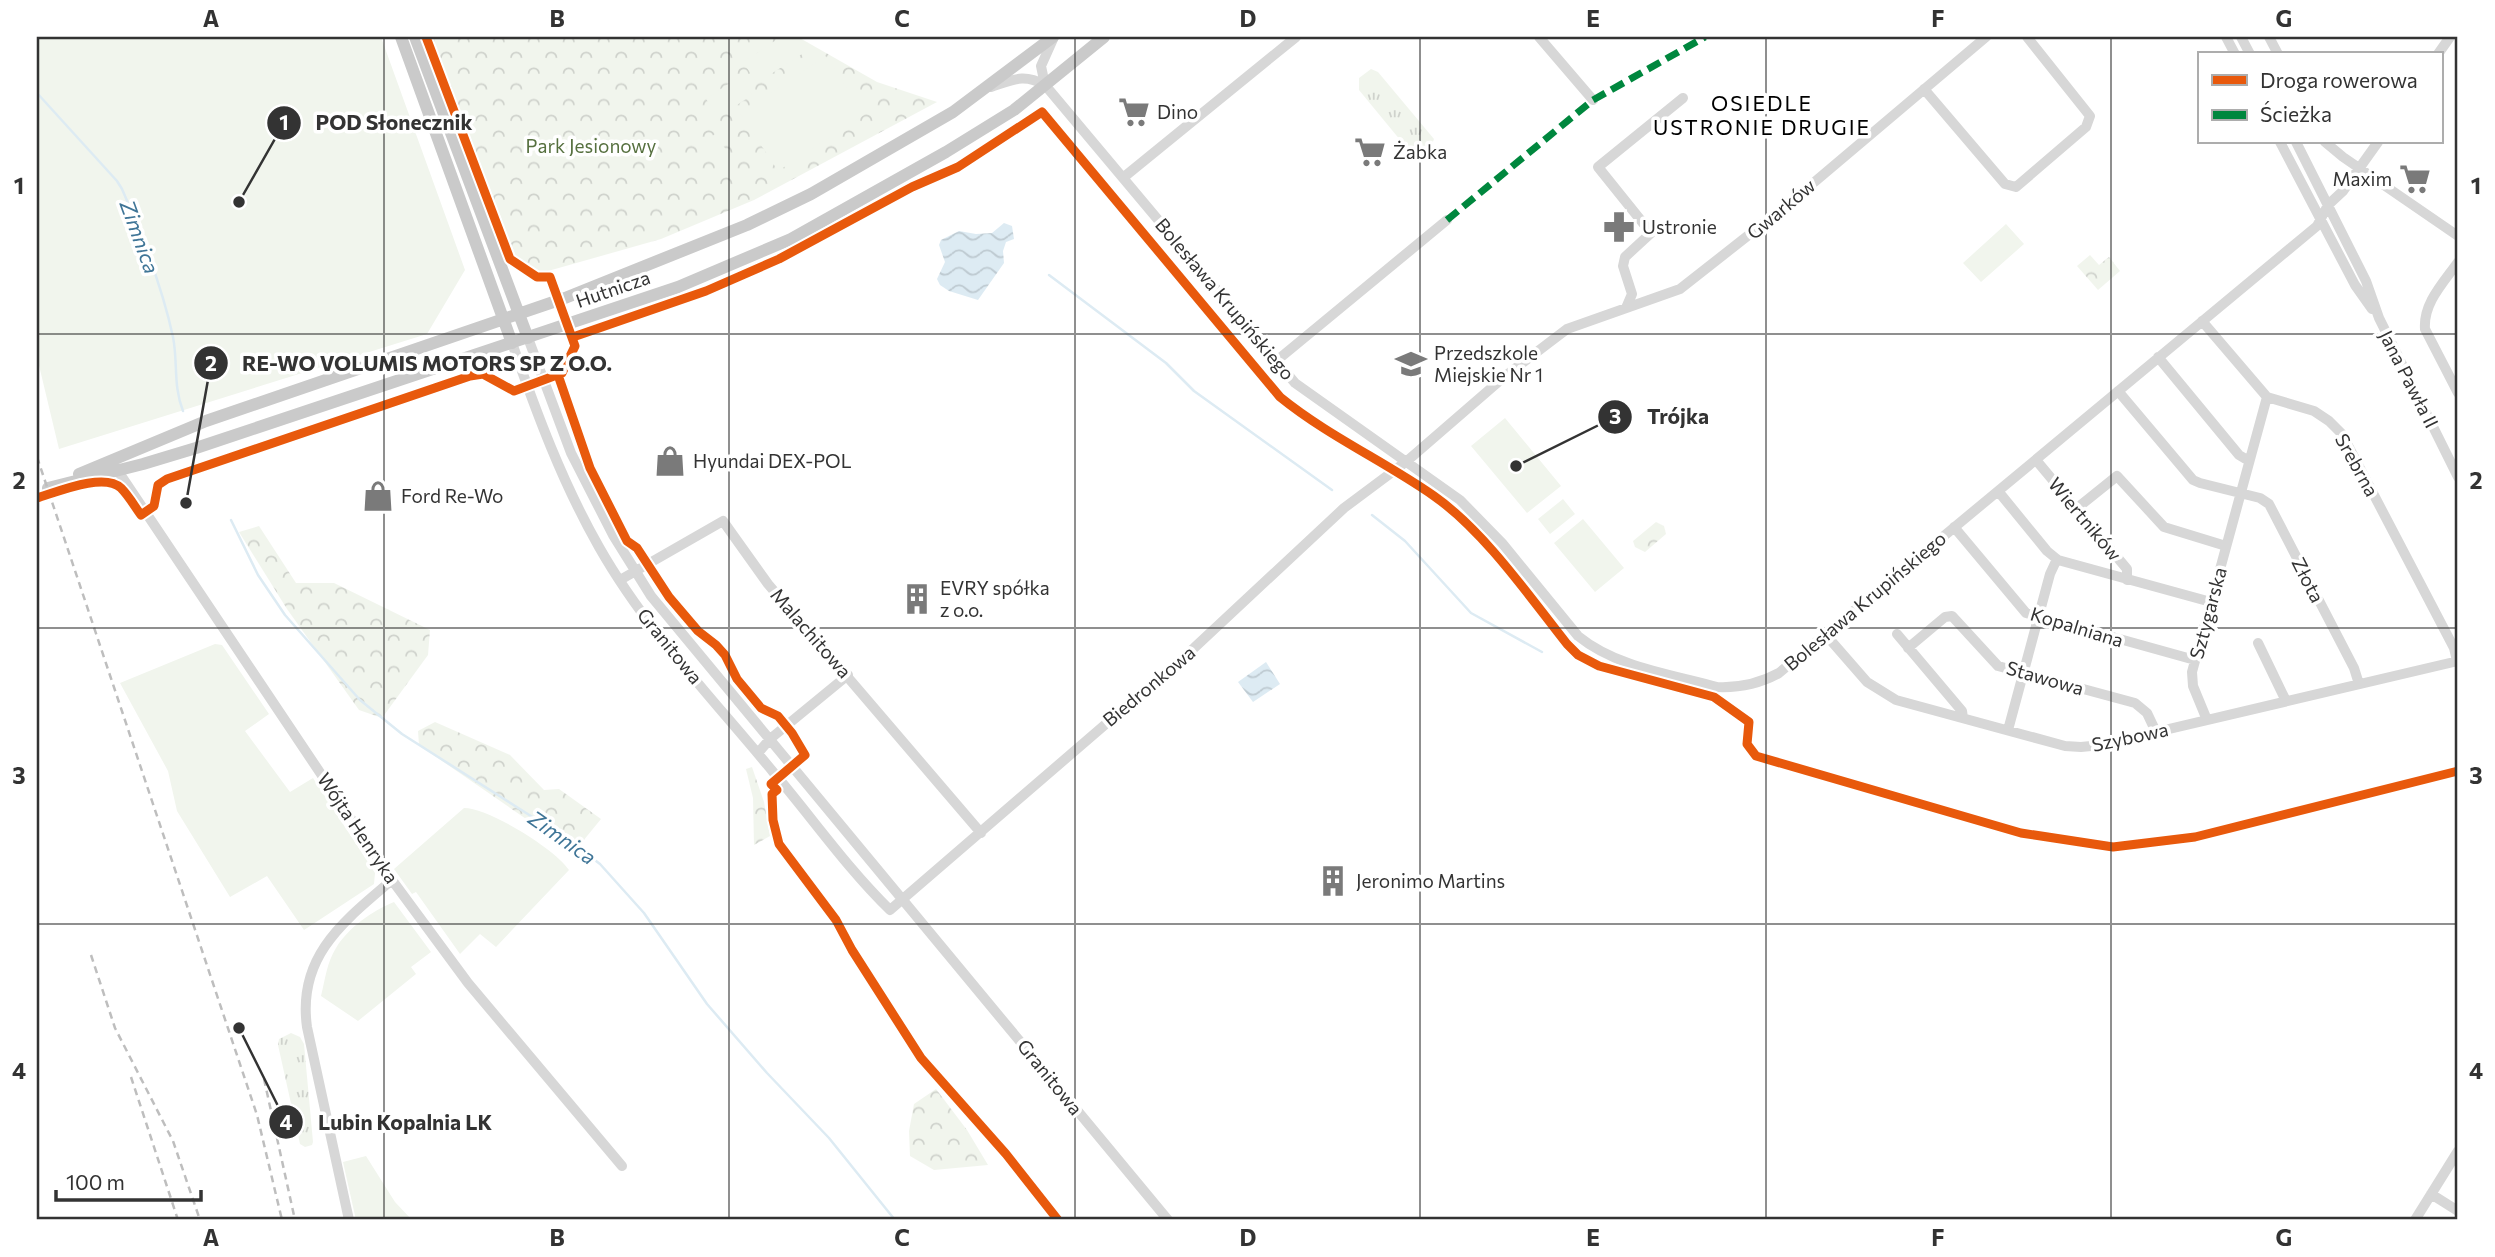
<svg xmlns="http://www.w3.org/2000/svg" width="2495" height="1257" viewBox="0 0 2495 1257" font-family="Commissioner,sans-serif">
<defs>
<pattern id="grass-tufts" width="24" height="20" patternUnits="userSpaceOnUse" patternTransform="scale(1.75)"><rect width="24" height="20" fill="#f1f5ed"/><path d="M3 7l-1-3M5 7V3M7 7l1-3M15 17l-1-3M17 17v-4M19 17l1-3" fill="none" stroke="#cfd2cc"/></pattern>
<pattern id="forest-crowns" width="20" height="18" patternUnits="userSpaceOnUse" patternTransform="scale(1.75)"><rect width="20" height="18" fill="#f1f5ed"/><path d="M2 6a3 3 0 1 1 6 0M12 15a3 3 0 1 1 6 0" fill="none" stroke="#cfd2cc"/></pattern>
<pattern id="water-waves" width="16" height="10" patternUnits="userSpaceOnUse" patternTransform="scale(1.75)"><rect width="16" height="10" fill="#ddebf3"/><path d="M0 5q4-4 8 0t8 0" fill="none" stroke="#becad1"/></pattern>
</defs>
<rect width="100%" height="100%" fill="#fff"/>
<!-- grass -->
<path fill="url(#grass-tufts)" d="M1371,69l7,3 56,67c-3,9 -7,15 -16,17l-8,-4 -51,-62v-12z
M291,1033l9,4 4,7 9,98 -1,3 -7,2 -5,-3 -22,-99 1,-6z"/>
<!-- forest -->
<path fill="url(#forest-crowns)" d="M432,37h366l79,45 60,20 -183,98 -93,39 -120,34 -23,-11z
M2090,255l9,10 10,-8 11,14 -22,19 -21,-24z
M1656,522l8,4 2,8 -21,18 -10,-5 -2,-6z
M259,526l37,57h38l96,47 -2,25 -46,63 -23,-8 -72,-101 -48,-77z
M435,722l75,33 34,35 15,-1 42,30 -27,33 -155,-107 -1,-14z
M752,767l12,35 6,34 -16,9 -1,-47 -7,-29z
M936,1089l31,41 21,35 -54,5 -24,-14 -1,-25 5,-27z"/>
<!-- garden -->
<path fill="#f1f5ed" d="M37,37h344l84,233 -38,64 -368,115 -22,-92z
M781,37h10l11,17 -45,29 -14,-21z
M826,56l38,59 -86,56 -38,-58z
M740,76l12,19 -33,22 -13,-18z
M715,134l17,24 -14,11 -18,-24z
M2006,224l18,20 -43,38 -18,-19z
M1505,418l56,68 -34,27 -56,-67z
M1563,499l12,15 -25,20 -12,-15z
M1583,519l41,49 -29,24 -41,-49z
M215,644l7,1 47,69 -24,17 45,61 23,-14 62,95 -1,11 -70,46 -37,-54 -37,21 -53,-86 -9,-40 -48,-88z
M464,808c25,0 91,41 105,62l-73,77 -16,-13 -20,20 -44,-62 -4,2 -18,-25z
M394,902l37,50 -20,15 5,7 -58,47 -37,-25c4,-16 6,-34 15,-48 13,-21 36,-37 58,-46z
M366,1156l29,46 17,18h-56l-13,-58z"/>
<!-- water -->
<path fill="url(#water-waves)" d="M1004,223l8,3 2,13 -8,3 -3,9 1,12 -26,37 -29,-9 -9,-6 -3,-6 8,-17 -6,-17 2,-5 18,-9 17,3 16,-1z
M1266,662l14,22 -27,18 -15,-20z"/>
<g fill="none" stroke-linecap="round" stroke-linejoin="round">
<!-- stream -->
<path stroke="#ddebf3" stroke-width="2.5" d="M37,93l80,88 5,8c21,48 40,97 51,148 5,25 0,49 10,74
M1049,275l117,88 28,28 138,99
M1372,515l33,26 66,72 71,39
M231,520l27,55 27,40 75,85 42,34 165,105 33,25 44,49 63,91 60,69 62,65 66,82"/>
<!-- minor -->
<path stroke="#d7d7d7" stroke-width="10" d="M1539,37l54,63
M2226,37l9,17
M2241,37l9,17
M2269,37l9,17
M2438,54l12,-17
M1045,85l-4,-19 13,-29
M991,87c22,-7 32,-14 54,-2l250,298 165,117 42,43 76,93c38,31 92,38 139,51 22,1 42,-3 62,-14l538,-447 11,-21 15,-14 35,-49
M1924,89l81,95 11,3 70,-60 4,-11 -63,-79
M2280,142l75,143 17,24
M2296,142l70,139 13,37 79,159
M2325,142l18,15 115,79
M1124,177l172,-140
M2458,262c-14,20 -35,41 -33,67l33,64
M1626,308l6,-14 -9,-28 2,-9 26,-24 -53,-66 85,-69
M2202,321l65,76 47,14 15,10 13,13 112,214 3,13
M528,338l43,115 42,82 38,61 517,624
M512,343c25,71 50,139 87,204 47,83 115,153 175,226 39,46 73,95 116,137l304,-262 150,-140 63,-47 97,-84 63,-48 113,-40 112,-88 194,-164
M2158,357l81,98 10,6
M1275,362l172,-142
M2118,391l75,89 7,3 60,15 9,6 85,164 5,16
M2036,460l91,109v11
M116,468l276,412 76,103 154,183
M1998,491l49,60 11,9 153,42
M2076,509l41,-33 47,51 62,19
M1954,527l72,86 169,47
M620,580l103,-59 45,63 213,249
M1897,634l65,77 1,7
M1826,635l41,47 29,18 169,46 16,1 20,-2 357,-84
M2258,643l28,58
M1908,648l37,-31 7,-1 46,50 137,37 12,10 9,19
M2207,720l-14,-34 -1,-14 75,-275
M2008,730l42,-156 7,-15
M758,753l12,-14 78,-64
M2431,1194l27,17
M349,1220l-42,-193c-10,-71 37,-106 85,-147
M2415,1220l43,-69"/>
<!-- major -->
<path stroke="#cacaca" stroke-width="12" d="M401,37l111,306
M415,37l113,301
M79,474l127,-53 359,-123 182,-73 64,-31 142,-82 100,-75
M48,488l95,-24 53,-16 482,-161 113,-48 155,-87 68,-42 90,-73"/>
<!-- rail -->
<path stroke="#bebebe" stroke-width="2.5" stroke-dasharray="7 5" stroke-linecap="butt" d="M37,457l220,658 25,105
M91,955l24,73 58,113 27,79
M131,1077l47,143
M264,1079l31,141"/>
<!-- quiet -->
<path stroke="#00873e" stroke-width="7" stroke-dasharray="14 7" stroke-linecap="butt" d="M1447,220l146,-120 112,-63"/>
<defs>
<path id="cycleway" d="M573,337l133,-46 73,-32 133,-72 46,-20 84,-55 238,285c48,39 104,64 154,99 50,35 95,100 133,148l11,11 21,11 115,31 35,25 -2,22 9,12 265,77 92,14 82,-10 263,-66
M558,375l32,93 37,73 10,7 32,49 29,34 18,14 9,10 12,24 24,29 17,8 14,17 13,22 -34,29 6,6 -5,4 1,26 6,24 57,76 16,30 69,108 85,96 52,66
M37,498c20,-6 67,-26 84,-10 8,8 14,19 20,27l13,-9 4,-21 9,-6 303,-103 13,-2 31,17 48,-18 13,-27 -25,-69h-13l-27,-18 -84,-222"/>
</defs>
<!-- cycleway casing -->
<use href="#cycleway" stroke="#fff" stroke-width="13"/>
<!-- cycleway -->
<use href="#cycleway" stroke="#e8590c" stroke-width="9"/>
</g>
<!-- grid -->
<path fill="none" stroke="#333" stroke-width="2" stroke-opacity="0.55" d="M384,37v1183M729,37v1183M1075,37v1183M1420,37v1183M1766,37v1183M2111,37v1183M37,334h2421M37,628h2421M37,924h2421"/>
<!-- icons -->
<defs>
<symbol id="supermarket-bare" viewBox="-9 -9 18 18"><path d="M-6-5.5h2.5l.6 2H6L4.5 2H-2.5L-4.4-4H-6ZM-1.5 3.2a1.3 1.3 0 1 0 .1 0ZM3 3.2a1.3 1.3 0 1 0 .1 0Z" fill="#7a7a7a" stroke="#fff" stroke-width="2.5" paint-order="stroke"/></symbol>
<symbol id="pharmacy-bare" viewBox="-9 -9 18 18"><path d="M-2-6h4v4h4v4h-4v4h-4v-4h-4v-4h4Z" fill="#7a7a7a" stroke="#fff" stroke-width="2.5" paint-order="stroke"/></symbol>
<symbol id="school-bare" viewBox="-9 -9 18 18"><path d="M0-5L7-2L0 1L-7-2ZM-4 1L0 2.5L4 1V4Q0 6-4 4Z" fill="#7a7a7a" stroke="#fff" stroke-width="2.5" paint-order="stroke"/></symbol>
<symbol id="shop-bare" viewBox="-9 -9 18 18"><path d="M-5-2.5h2.3a2.7 3.5 0 0 1 5.4 0H5L5.5 6h-11ZM-1.5-2.5h3a1.5 2.3 0 0 0-3 0Z" fill="#7a7a7a" stroke="#fff" stroke-width="2.5" paint-order="stroke"/></symbol>
<symbol id="building-bare" viewBox="-9 -9 18 18"><path d="M-4-6H4V6H1V3H-1V6H-4ZM-2.5-4.3h1.7v1.8h-1.7ZM.8-4.3h1.7v1.8H.8ZM-2.5-1h1.7V.8h-1.7ZM.8-1h1.7V.8H.8Z" fill="#7a7a7a" stroke="#fff" stroke-width="2.5" paint-order="stroke"/></symbol>
</defs>
<g fill-rule="evenodd">
<use href="#supermarket-bare" x="1112" y="90" width="44" height="44"/>
<use href="#supermarket-bare" x="1348" y="130" width="44" height="44"/>
<use href="#supermarket-bare" x="2393" y="157" width="44" height="44"/>
<use href="#pharmacy-bare" x="1597" y="205" width="44" height="44"/>
<use href="#school-bare" x="1389" y="342" width="44" height="44"/>
<use href="#shop-bare" x="648" y="439" width="44" height="44"/>
<use href="#shop-bare" x="356" y="474" width="44" height="44"/>
<use href="#building-bare" x="895" y="577" width="44" height="44"/>
<use href="#building-bare" x="1311" y="859" width="44" height="44"/>
</g>
<g text-anchor="middle" stroke-width="7" stroke-linejoin="round" paint-order="stroke">
<!-- poi labels -->
<g font-size="19" fill="#333" stroke="#fff" text-anchor="start">
<text x="1157" y="119">Dino</text>
<text x="1393" y="159">Żabka</text>
<text x="2392" y="186" text-anchor="end">Maxim</text>
<text x="1642" y="234">Ustronie</text>
<text x="1434" y="360">Przedszkole<tspan x="1434" dy="22">Miejskie Nr 1</tspan></text>
<text x="693" y="468">Hyundai DEX-POL</text>
<text x="401" y="503">Ford Re-Wo</text>
<text x="940" y="595">EVRY spółka<tspan x="940" dy="22">z o.o.</tspan></text>
<text x="1356" y="888">Jeronimo Martins</text>
</g>
<!-- park labels -->
<g font-size="19" fill="#56703f" stroke="#fff">
<text x="591" y="153">Park Jesionowy</text>
</g>
<!-- street labels -->
<g font-size="19" fill="#333" stroke="#fff">
<text transform="translate(1781 209) rotate(-40)" y="7">Gwarków</text>
<text transform="translate(613 289) rotate(-19)" y="7">Hutnicza</text>
<text transform="translate(1225 299) rotate(50)" y="7">Bolesława Krupińskiego</text>
<text transform="translate(2409 379) rotate(63)" y="7">Jana Pawła II</text>
<text transform="translate(2357 465) rotate(61)" y="7">Srebrna</text>
<text transform="translate(2085 519) rotate(50)" y="7">Wiertników</text>
<text transform="translate(2308 580) rotate(63)" y="7">Złota</text>
<text transform="translate(1865 601) rotate(-40)" y="7">Bolesława Krupińskiego</text>
<text transform="translate(2208 613) rotate(-75)" y="7">Sztygarska</text>
<text transform="translate(2077 627) rotate(17)" y="7">Kopalniana</text>
<text transform="translate(811 633) rotate(49)" y="7">Malachitowa</text>
<text transform="translate(670 646) rotate(51)" y="7">Granitowa</text>
<text transform="translate(2045 678) rotate(16)" y="7">Stawowa</text>
<text transform="translate(1149 686) rotate(-40)" y="7">Biedronkowa</text>
<text transform="translate(2130 737) rotate(-12)" y="7">Szybowa</text>
<text transform="translate(358 828) rotate(56)" y="7">Wójta Henryka</text>
<text transform="translate(1050 1077) rotate(51)" y="7">Granitowa</text>
</g>
<!-- neighbourhood labels -->
<g font-size="21" letter-spacing="2" fill="#000" stroke="#fff">
<text x="1762" y="111">OSIEDLE<tspan x="1762" dy="24">USTRONIE DRUGIE</tspan></text>
</g>
<!-- water labels -->
<g font-size="21" font-style="italic" fill="#3f7597" stroke="#fff">
<text transform="translate(139 237) rotate(70)" y="7">Zimnica</text>
<text transform="translate(562 838) rotate(35)" y="7">Zimnica</text>
</g>
</g>
<!-- callouts -->
<path fill="none" stroke="#333" stroke-width="2.5" d="M239 202L284 123M186 503L211 363M1516 466L1615 417M239 1028L286 1122"/>
<g fill="#333" stroke="#fff" stroke-width="2.5">
<circle cx="239" cy="202" r="7"/>
<circle cx="186" cy="503" r="7"/>
<circle cx="1516" cy="466" r="7"/>
<circle cx="239" cy="1028" r="7"/>
<circle cx="284" cy="123" r="18"/>
<circle cx="211" cy="363" r="18"/>
<circle cx="1615" cy="417" r="18"/>
<circle cx="286" cy="1122" r="18"/>
</g>
<g font-size="21" text-anchor="middle" font-weight="bold" fill="#fff">
<text x="284" y="130">1</text>
<text x="211" y="371">2</text>
<text x="1615" y="424">3</text>
<text x="286" y="1130">4</text>
</g>
<g font-size="21" text-anchor="middle" font-weight="bold" fill="#333" stroke="#fff" stroke-width="7" stroke-linejoin="round" paint-order="stroke">
<text x="394" y="130">POD Słonecznik</text>
<text x="427" y="371">RE-WO VOLUMIS MOTORS SP Z O.O.</text>
<text x="1678" y="424">Trójka</text>
<text x="405" y="1130">Lubin Kopalnia LK</text>
</g>
<!-- border -->
<rect width="2495" height="1257" fill="none" stroke="#ffffff" stroke-width="77"/>
<!-- legend -->
<rect x="2198" y="52" width="245" height="91" fill="#ffffff" stroke="#adadad" stroke-width="2"/>
<rect x="2212" y="75" width="35" height="10" fill="#e8590c" stroke="#adadad" stroke-width="2"/>
<text x="2260" y="88" font-size="21" fill="#333333">Droga rowerowa</text>
<rect x="2212" y="110" width="35" height="10" fill="#00873e" stroke="#adadad" stroke-width="2"/>
<text x="2260" y="122" font-size="21" fill="#333333">Ścieżka</text>
<!-- scale -->
<path d="M56 1190v10h145v-10" fill="none" stroke="#333333" stroke-width="3.5"/>
<text x="66" y="1190" font-size="21" fill="#333333" stroke="#ffffff" stroke-width="5" paint-order="stroke">100 m</text>
<rect x="38" y="38" width="2418" height="1180" fill="none" stroke="#333" stroke-width="2.5"/>
<g font-size="23" text-anchor="middle" font-weight="bold" fill="#333">
<text x="211" y="27">A</text>
<text x="557" y="27">B</text>
<text x="902" y="27">C</text>
<text x="1248" y="27">D</text>
<text x="1593" y="27">E</text>
<text x="1938" y="27">F</text>
<text x="2284" y="27">G</text>
<text x="19" y="194">1</text>
<text x="2476" y="194">1</text>
<text x="19" y="489">2</text>
<text x="2476" y="489">2</text>
<text x="19" y="784">3</text>
<text x="2476" y="784">3</text>
<text x="19" y="1079">4</text>
<text x="2476" y="1079">4</text>
<text x="211" y="1246">A</text>
<text x="557" y="1246">B</text>
<text x="902" y="1246">C</text>
<text x="1248" y="1246">D</text>
<text x="1593" y="1246">E</text>
<text x="1938" y="1246">F</text>
<text x="2284" y="1246">G</text>
</g>
</svg>
